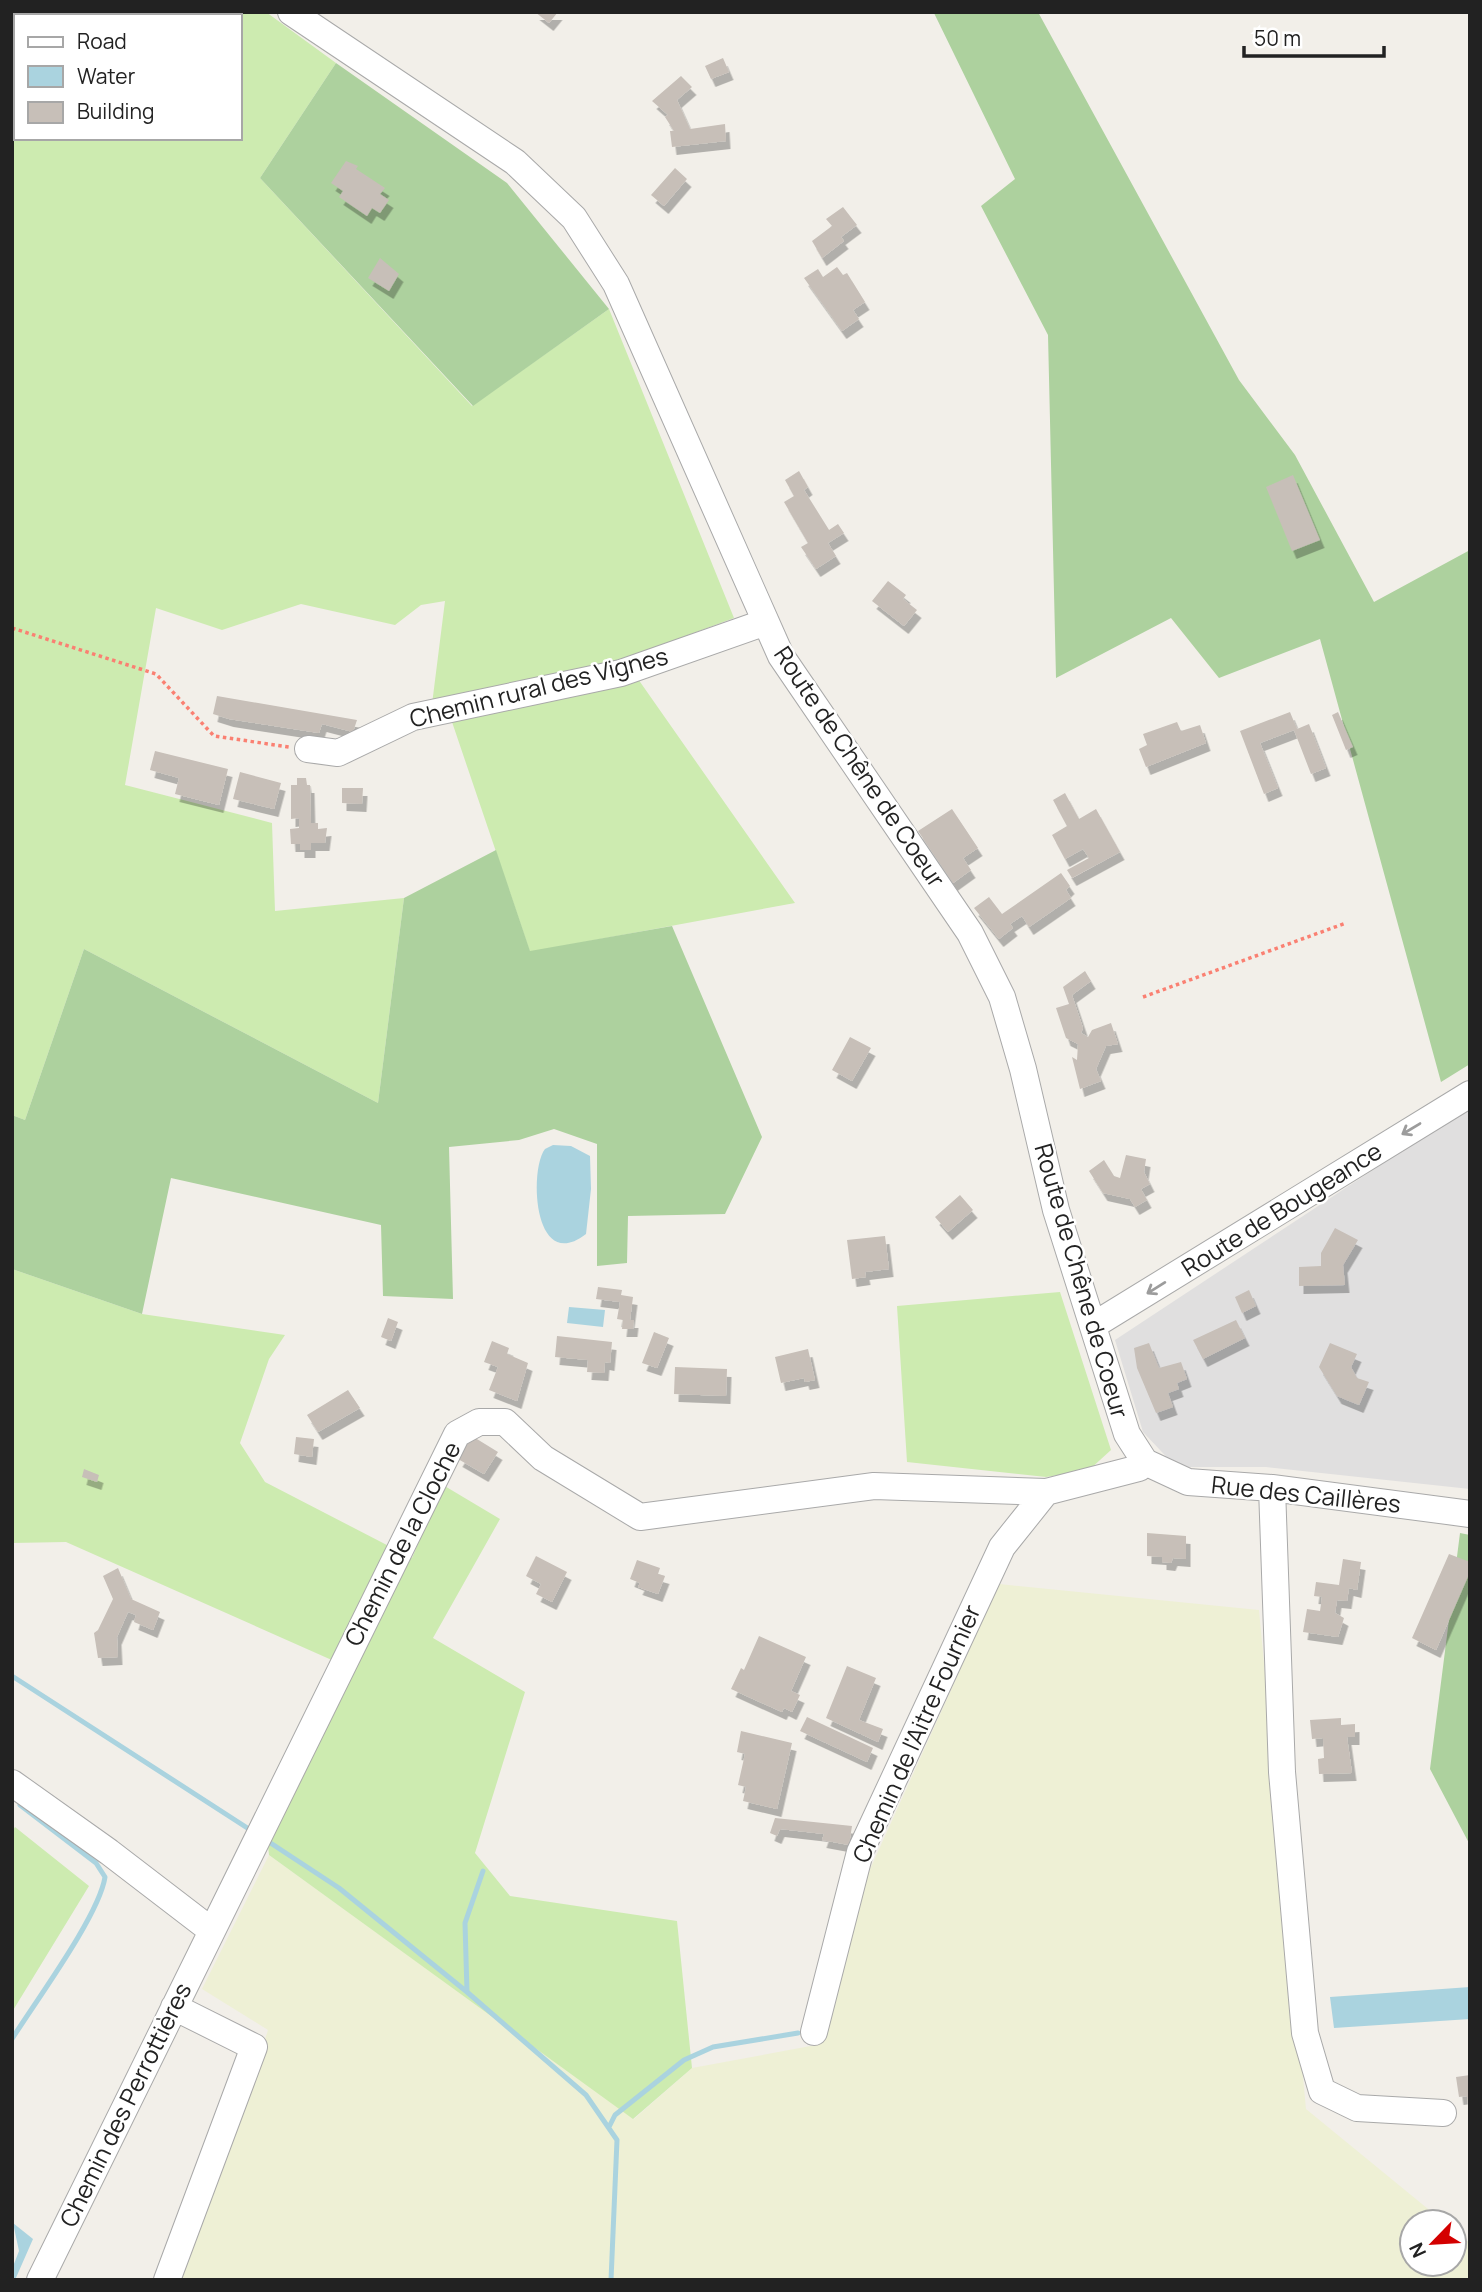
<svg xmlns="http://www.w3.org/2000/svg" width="1482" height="2292" viewBox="0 0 1482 2292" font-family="Manrope,sans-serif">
<defs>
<filter id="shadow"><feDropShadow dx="4.5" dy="8" stdDeviation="0" flood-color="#0004"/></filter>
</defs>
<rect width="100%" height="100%" fill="#f2efe9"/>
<!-- residential -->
<path fill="#e0dfdf" d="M1470,1106v383l-204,-22h-90l-33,-35 -28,-92z"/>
<!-- farmland -->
<path fill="#eef0d5" d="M999,1584l260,26 47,499 138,113h-32v42h42v-34l16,13v37h-1290l40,-104 48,-146 -66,-41 67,-134 365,264 58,-51 124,-23 50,-167z"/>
<!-- grass -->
<path fill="#cdebb0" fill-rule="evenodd" d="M12,12h254l70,51 -76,115 212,228 137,-97 125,309 -110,41 171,244 -265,49 -79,-233 -22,9 16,-127 -24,4 -26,20 -94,-21 -79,26 -66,-22 -31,177 147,38 3,88 129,-13 -26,205 -294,-154 -59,171 -13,-5zM16,16h224v122h-224z
M12,1269l130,45 143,21 -16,24 -29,84 25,39 147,76 31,-73 57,34 -67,119 92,54 -50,161 35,43 167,25 15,147 -59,51 -364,-264 -4,-36 69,-158 -268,-119 -54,1z
M1060,1292l51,158 -22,20 -43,7 -139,-15 -10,-156z
M15,1827l74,59 -77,126v-180z"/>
<!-- forest -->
<path fill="#add19e" d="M1038,12l201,368 56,75 79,147 96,-52v514l-29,18 -121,-443 -101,39 -48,-60 -115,60 -8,-343 -67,-129 34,-27 -81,-166z
M336,63l171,120 102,126 -136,97 -213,-228z
M496,850l34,101 142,-25 90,211 -37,77 -97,2 -1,47 -30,3v-122l-43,-15 -35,11 -70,7 4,152 -70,-3 -2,-71 -210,-47 -29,136 -130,-45v-154l13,5 59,-171 294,154 26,-205z
M1460,1533l10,2v310l-40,-76z"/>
<!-- water -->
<path fill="#aad3df" d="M553,1145l18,1 19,10 1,33 -5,45c-53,41 -57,-65 -41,-85z
M569,1307l36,3 -2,17 -36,-4z
M1470,1987v32l-136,9 -4,-31z
M13,2223l20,16 -18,41h-3v-11l7,-18z"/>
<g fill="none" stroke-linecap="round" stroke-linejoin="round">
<!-- stream -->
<path stroke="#aad3df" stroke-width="5" d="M12,1676l240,155
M266,1840l73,48 128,104
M483,1871l-18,52 2,69 119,103 31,45 -6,140
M12,2039c23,-37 87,-123 93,-162l-9,-14 -76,-58
M609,2127l6,-12 69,-55 29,-13 85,-14"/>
</g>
<!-- building -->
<path fill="#c7bfb8" filter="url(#shadow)" d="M535,12h23l-9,11z
M723,58l6,14 -18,7 -6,-13z
M681,76l11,11 -15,13 13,29 35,-5 1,17 -54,6 -2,-16h4l-9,-14 3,-2 -16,-14z
M346,161l12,5 -2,3 29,19 -5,6 9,6 -9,13 -8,-5 -5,8 -28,-19 4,-6 -12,-8z
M675,168l12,11 -23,27 -13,-11z
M843,207l14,18 -16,12 3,4 -22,17 -10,-17 20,-15 -6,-7z
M380,258l19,16 -10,17 -21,-13z
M837,267l6,8 4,-2 18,29 -12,8 6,9 -17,12 -38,-53 14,-9 5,8z
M799,471l9,16 -4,3 25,40 9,-6 6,9 -16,10 8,13 -20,13 -15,-22 7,-4 -24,-41 10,-6 -9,-16z
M1293,475l27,65 -28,11 -26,-64z
M888,581l18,14 -3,4 14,11 -13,16 -32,-25z
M217,696l140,24 -4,12 -31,-8 -3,9 -90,-14 -16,-5z
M1290,712l7,17 12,-5 17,44 -15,6 -17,-44 -34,13 18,45 -14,6 -24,-63z
M1338,712l15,35 -7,3 -14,-35z
M1177,722l4,9 19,-6 6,18 -60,24 -7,-18 8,-4 -4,-11z
M155,751l73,18 -9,36 -44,-11 4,-16 -29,-8z
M240,772l41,11 -7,26 -41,-10z
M297,778h9l1,7h3l1,38h7v6l9,-1 -2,15h-14v7h-11v-6h-9l-1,-15 9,-1v-10l-8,1v-34h6z
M342,788h21l-1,16 -20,-1z
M1065,793l14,26 17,-10 24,43 -48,26 -5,-8 22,-12 -6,-9 -18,10 -13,-24 15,-9 -14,-26z
M952,809l26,39 -15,10 8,12 -18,13 -35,-52z
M1061,873l9,13 -4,4 5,8 -42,29 -7,-11 -12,8 3,4 -14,11 -25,-31 15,-11 13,17z
M1085,971l6,10 -19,14 11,33 -2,5 7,4 4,-7 19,-7 7,21 -12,2 -10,23 5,12 -21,8 -8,-32 5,3 1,-16 -12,-6 -10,-30 13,-4 -6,-17z
M850,1037l21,11 -19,33 -20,-11z
M1126,1155l20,4 -2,13 6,12 -9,5 6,11 -12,7 -5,-8 -27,-6 -14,-22 15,-11 10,16 6,2z
M960,1195l13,15 -25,22 -13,-15z
M1335,1228l23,12 -15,25 2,20 -46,1v-19l22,-1v-13z
M885,1236l4,33 -24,3 1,5 -14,2 -5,-39z
M598,1287l24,3 -1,5 12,2 -3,23h4l-1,9h-11l1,-9 -6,-1 3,-17 -24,-3z
M1249,1290l7,16 -14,7 -7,-16z
M388,1318l10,4 -7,19 -10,-4z
M1236,1320l9,18 -42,21 -10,-19z
M654,1332l15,6 -12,30 -15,-5z
M557,1336l55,6 -2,21 -5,-1 -1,11 -17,-1 1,-12 -33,-3z
M492,1341l17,7 -2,6 21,9 -11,38 -28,-11 9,-23 -14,-5z
M1149,1343l10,25 22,-6 6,17 -10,4 2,6 -11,4 5,14 -17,6 -19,-45 -3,-20z
M1330,1343l27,11 -6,13 6,11 12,4 -10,23 -22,-9 -18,-29z
M808,1349l7,31 -10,2 -1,-4 -23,5 -6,-26z
M675,1367l52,2 -1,27 -52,-2z
M348,1390l12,18 -42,24 -11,-17z
M472,1436l26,16 -14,22 -26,-15z
M296,1437l18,2 -2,18 -18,-3z
M84,1469l15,6 -2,7 -15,-5z
M1147,1533l39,3v23l-13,-1 -2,5 -9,-1v-5l-15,-1z
M1449,1554l21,8v10l-34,78 -24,-12z
M536,1556l31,16 -15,30 -16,-8 5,-10 -15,-8z
M1343,1559l18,3 -4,28 -8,-2 -2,13 -10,-1 -2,13 9,5 -6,19 -35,-5 4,-23 13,2 2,-14 -8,-1 2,-14 23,3z
M637,1560l23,8 -2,6 7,2 -7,18 -20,-7 2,-4 -10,-4z
M118,1568l13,31 29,13 -7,18 -19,-8 2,-7 -8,-3 -11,25 1,20 -20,1 -4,-25 4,-3 15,-31 -10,-23z
M759,1636l47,21 -15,34 9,4 -8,17 -8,-4 -2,4 -51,-23 10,-21 3,2z
M847,1666l29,12 -17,42 24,9 -5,13 -52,-24z
M807,1717l66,31 -6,14 -67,-31z
M1341,1718v7l14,-1v13h-8l5,36 -33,1 -1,-15 6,-1 -1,-20 -11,1 -2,-19z
M741,1731l51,12 -15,66 -34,-8 3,-14 -8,-2 7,-31 -8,-2z
M775,1818l77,8 -3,19 -27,-5 2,-6 -44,-5 -3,7 -7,-3z
M1470,2075v30h-2l-1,-9 -8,1 -3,-20z"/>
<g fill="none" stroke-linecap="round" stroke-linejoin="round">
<defs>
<path id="minor" d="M291,12l224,150 59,56 42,66 165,372 189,277 32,64 21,72 33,141 71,224 18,28
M308,749l30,4 75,-36 208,-44 145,-51
M1094,1325l376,-231
M1145,1462l43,20 84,6 198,26
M1272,1488l10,284 23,261 17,58 35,17 86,5
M12,1783l97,69 103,79
M814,2032l46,-180 142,-305 44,-55
M40,2280l417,-846 22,-12h26l38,36 97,59 234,-31 172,6 93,-24 6,-6
M167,2280l87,-233 -80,-40"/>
</defs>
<!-- minor casing -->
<use href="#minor" stroke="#a9a9a9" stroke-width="28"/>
<!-- path -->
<path stroke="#fa8072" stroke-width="3.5" stroke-dasharray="3.5 3.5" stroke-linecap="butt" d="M12,628l144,46 58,62 75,11
M1143,997l203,-74"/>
<!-- minor -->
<use href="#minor" stroke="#fff" stroke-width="26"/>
</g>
<!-- one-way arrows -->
<defs><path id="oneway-shaft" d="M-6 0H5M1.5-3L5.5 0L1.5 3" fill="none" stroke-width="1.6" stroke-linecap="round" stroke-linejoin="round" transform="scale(1.75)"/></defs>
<g stroke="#9c9c9c">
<use href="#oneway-shaft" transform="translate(1411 1129) rotate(149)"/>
<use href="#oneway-shaft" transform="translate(1156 1288) rotate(148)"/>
</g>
<g text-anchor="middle" stroke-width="5" stroke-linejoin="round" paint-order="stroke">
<!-- street labels -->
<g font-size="24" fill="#222" stroke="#fff">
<text transform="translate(539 688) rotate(-14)" y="8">Chemin rural des Vignes</text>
<text transform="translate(859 767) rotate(56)" y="8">Route de Chêne de Coeur</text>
<text transform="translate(1282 1210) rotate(-32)" y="8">Route de Bougeance</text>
<text transform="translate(1081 1281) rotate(74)" y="8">Route de Chêne de Coeur</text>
<text transform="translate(1306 1495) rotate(6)" y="8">Rue des Caillères</text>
<text transform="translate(403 1544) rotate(-63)" y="8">Chemin de la Cloche</text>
<text transform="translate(917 1734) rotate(-66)" y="8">Chemin de l'Aitre Fournier</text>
<text transform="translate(126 2105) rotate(-64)" y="8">Chemin des Perrottières</text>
</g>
</g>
<!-- border -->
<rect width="1482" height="2292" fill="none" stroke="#222222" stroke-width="28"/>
<!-- legend -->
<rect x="14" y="14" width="228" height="126" fill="#ffffff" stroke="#a7a7a7" stroke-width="2"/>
<rect x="28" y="37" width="35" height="10" fill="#ffffff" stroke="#a7a7a7" stroke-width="2"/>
<text x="77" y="49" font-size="21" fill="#222222">Road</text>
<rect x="28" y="66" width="35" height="21" fill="#aad3df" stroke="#a7a7a7" stroke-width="2"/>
<text x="77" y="84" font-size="21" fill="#222222">Water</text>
<rect x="28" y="102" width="35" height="21" fill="#c7bfb8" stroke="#a7a7a7" stroke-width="2"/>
<text x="77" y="119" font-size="21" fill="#222222">Building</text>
<!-- north arrow -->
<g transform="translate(1433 2243) rotate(245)"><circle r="33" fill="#ffffff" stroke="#a7a7a7" stroke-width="2"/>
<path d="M0-5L12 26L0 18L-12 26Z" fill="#d40000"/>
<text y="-10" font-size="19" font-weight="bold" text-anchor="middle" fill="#222222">N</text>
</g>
<!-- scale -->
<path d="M1244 46v10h140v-10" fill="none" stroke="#222222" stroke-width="3.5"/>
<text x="1254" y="46" font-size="21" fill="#222222" stroke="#ffffff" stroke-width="5" paint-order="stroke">50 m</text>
</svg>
